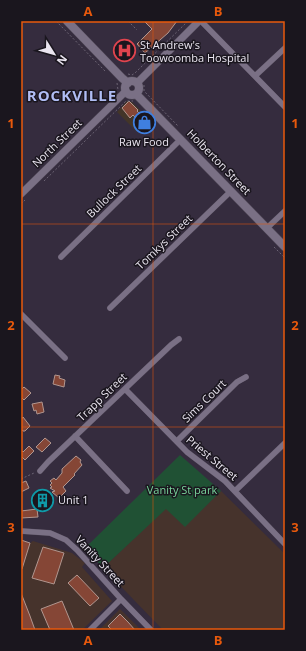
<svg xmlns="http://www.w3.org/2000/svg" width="306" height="651" viewBox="0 0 306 651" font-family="'Open Sans',sans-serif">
<rect width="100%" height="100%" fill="#352c3e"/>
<!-- commercial -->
<path fill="#433528" d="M127,101l5,1 18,18 -13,12 -20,-20z"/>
<!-- industrial -->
<path fill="#46332c" d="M221,491l64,63v76h-122l-60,-62 63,-60 19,18z
M21,540l9,3 3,-2 39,12 13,10 -3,4 30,34 -30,29h-61z
M120,609l21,21h-42z"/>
<!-- green -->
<path fill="#205134" d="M180,455l41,36 -36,36 -19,-18 -63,59 -18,-20z"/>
<!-- building -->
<path fill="#854636" stroke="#b1968f" d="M144,21h33l-9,12 -23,20 -8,-9 15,-15z
M129,101l9,9 -1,1 7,7 1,-1 4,4 -6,5 -10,-11 -3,3 -8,-10z
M55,375l5,1 -1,2 6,2 -1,7 -11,-3z
M24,387l7,6 -7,7 -3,-3v-7z
M42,402l2,10 -7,2 -1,-4 -2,1 -2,-7z
M23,417l7,9 -5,5h-2l-2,-2v-9z
M45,438l6,5 -9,9 -6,-5z
M29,446l5,5 -9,9 -4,-4v-6l2,2z
M76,456l5,4 -1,2 2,3 -8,9 1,1 -12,12 3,4 -7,7 -7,-6 3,-1 -5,-3 2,-1 -2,-2 2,-2 -2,-2 4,-3 2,2 6,-7v-4z
M26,481l3,7 -8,4v-9z
M45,493l2,13 -9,1 -1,-12z
M37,509l1,8 -17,1v-7z
M21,540l9,3 -8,26h-1z
M43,547l21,6 -10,31 -22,-6z
M77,575l22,23 -9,8 -22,-23z
M21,593l9,23 5,14h-14z
M62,601l12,29h-24l-9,-21z
M120,614l8,8 7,8h-23l-4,-4z"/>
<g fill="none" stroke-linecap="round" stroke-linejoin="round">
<defs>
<path id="minor" d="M201,21l84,86
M255,76l30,-28
M267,228l18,-17
M61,257l120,-118
M110,308l121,-117
M21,314l44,44
M125,389l62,63 38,29 60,63
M75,436l52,55
M177,441l60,-59 9,-5
M40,471l8,-9 123,-117 8,-6
M235,491l50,-48
M21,531l29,2 16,7 11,10 44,49 30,31
M90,630l31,-31"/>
<path id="tertiary" d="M137,83l62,-62
M21,194l105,-103"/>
<path id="secondary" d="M67,21l55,57 6,5
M125 88a7 7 0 1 1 14 0a7 7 0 1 1-14 0Z
M136,94l149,153"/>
</defs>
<!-- minor casing -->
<use href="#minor" stroke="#524a59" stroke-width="6"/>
<!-- tertiary casing -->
<use href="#tertiary" stroke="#524a59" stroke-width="8"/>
<!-- secondary casing -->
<use href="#secondary" stroke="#524a59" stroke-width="9"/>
<!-- path -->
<path stroke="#6c6474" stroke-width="1" stroke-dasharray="2 2" stroke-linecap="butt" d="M56,21l49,50
M128,21l9,9
M128,74l4,1 3,-2 53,-52
M117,83l1,7
M144,85v6l34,35
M44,181l82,-80h7
M21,204l4,-4
M274,247l11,11
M21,479l13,-6"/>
<!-- minor -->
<use href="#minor" stroke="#7a7085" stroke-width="5.5"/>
<!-- tertiary -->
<use href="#tertiary" stroke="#7a7085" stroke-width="7"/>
<!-- secondary -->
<use href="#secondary" stroke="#7a7085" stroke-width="8"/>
</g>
<!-- grid -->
<path fill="none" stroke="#e8590c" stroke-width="1" stroke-opacity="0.55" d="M153,21v609M21,224h264M21,427h264"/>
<!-- icons -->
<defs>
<symbol id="hospital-ring" viewBox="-11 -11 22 22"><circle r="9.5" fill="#1a161e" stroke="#e0444e" stroke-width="1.5"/><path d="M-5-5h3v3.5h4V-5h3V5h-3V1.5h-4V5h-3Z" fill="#e0444e"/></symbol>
<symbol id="shop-ring" viewBox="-11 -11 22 22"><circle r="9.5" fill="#1a161e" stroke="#3f7fe0" stroke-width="1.5"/><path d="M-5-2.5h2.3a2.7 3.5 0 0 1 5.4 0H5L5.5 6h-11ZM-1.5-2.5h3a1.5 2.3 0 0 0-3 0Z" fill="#3f7fe0"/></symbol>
<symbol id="building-ring" viewBox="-11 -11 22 22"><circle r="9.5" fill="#1a161e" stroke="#0f9aa8" stroke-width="1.5"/><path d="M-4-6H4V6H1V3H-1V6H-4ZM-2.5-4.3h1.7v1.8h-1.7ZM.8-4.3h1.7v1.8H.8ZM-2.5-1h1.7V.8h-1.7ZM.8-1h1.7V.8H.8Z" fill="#0f9aa8"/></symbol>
</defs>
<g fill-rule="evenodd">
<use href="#hospital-ring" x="112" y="38" width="25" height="25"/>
<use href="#shop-ring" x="132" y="110" width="25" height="25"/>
<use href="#building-ring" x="30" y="488" width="25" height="25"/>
</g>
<g text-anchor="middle" stroke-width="3" stroke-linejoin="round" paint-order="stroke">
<!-- poi labels -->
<g font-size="11" fill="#eae5f0" stroke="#1a161e" text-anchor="start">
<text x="140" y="49">St Andrew's<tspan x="140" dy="13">Toowoomba Hospital</tspan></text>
<text x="144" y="146" text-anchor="middle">Raw Food</text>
<text x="58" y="504">Unit 1</text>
</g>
<!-- street labels -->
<g font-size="11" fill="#eae5f0" stroke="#1a161e">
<text transform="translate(57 143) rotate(-44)" y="4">North Street</text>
<text transform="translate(219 162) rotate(46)" y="4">Holberton Street</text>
<text transform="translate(114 191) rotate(-44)" y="4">Bullock Street</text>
<text transform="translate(164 242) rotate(-44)" y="4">Tomkys Street</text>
<text transform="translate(102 397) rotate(-44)" y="4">Trapp Street</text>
<text transform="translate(204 401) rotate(-44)" y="4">Sims Court</text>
<text transform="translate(212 458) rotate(40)" y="4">Priest Street</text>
<text transform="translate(100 561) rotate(47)" y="4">Vanity Street</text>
</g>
<!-- park labels -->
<g font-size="11" fill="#79d59c" stroke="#1a161e">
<text x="182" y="494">Vanity St park</text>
</g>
<!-- district labels -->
<g font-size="15" font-weight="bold" letter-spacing="1" fill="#b0bdf4" stroke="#1a161e">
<text x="72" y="101">ROCKVILLE</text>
</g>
</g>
<!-- border -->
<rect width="306" height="651" fill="none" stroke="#1a161e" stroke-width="44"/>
<!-- north arrow -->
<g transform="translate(54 54) rotate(127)" stroke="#1a161e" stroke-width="3" paint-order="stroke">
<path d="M0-3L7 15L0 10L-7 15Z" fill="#eae5f0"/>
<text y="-6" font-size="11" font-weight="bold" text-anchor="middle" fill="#eae5f0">N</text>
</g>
<rect x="22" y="22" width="262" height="607" fill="none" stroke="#e8590c" stroke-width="1.5"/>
<g font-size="13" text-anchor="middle" font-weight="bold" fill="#e8590c">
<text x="88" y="16">A</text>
<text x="218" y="16">B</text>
<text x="11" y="128">1</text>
<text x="295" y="128">1</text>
<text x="11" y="330">2</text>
<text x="295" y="330">2</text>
<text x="11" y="532">3</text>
<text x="295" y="532">3</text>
<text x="88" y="645">A</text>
<text x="218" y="645">B</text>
</g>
</svg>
